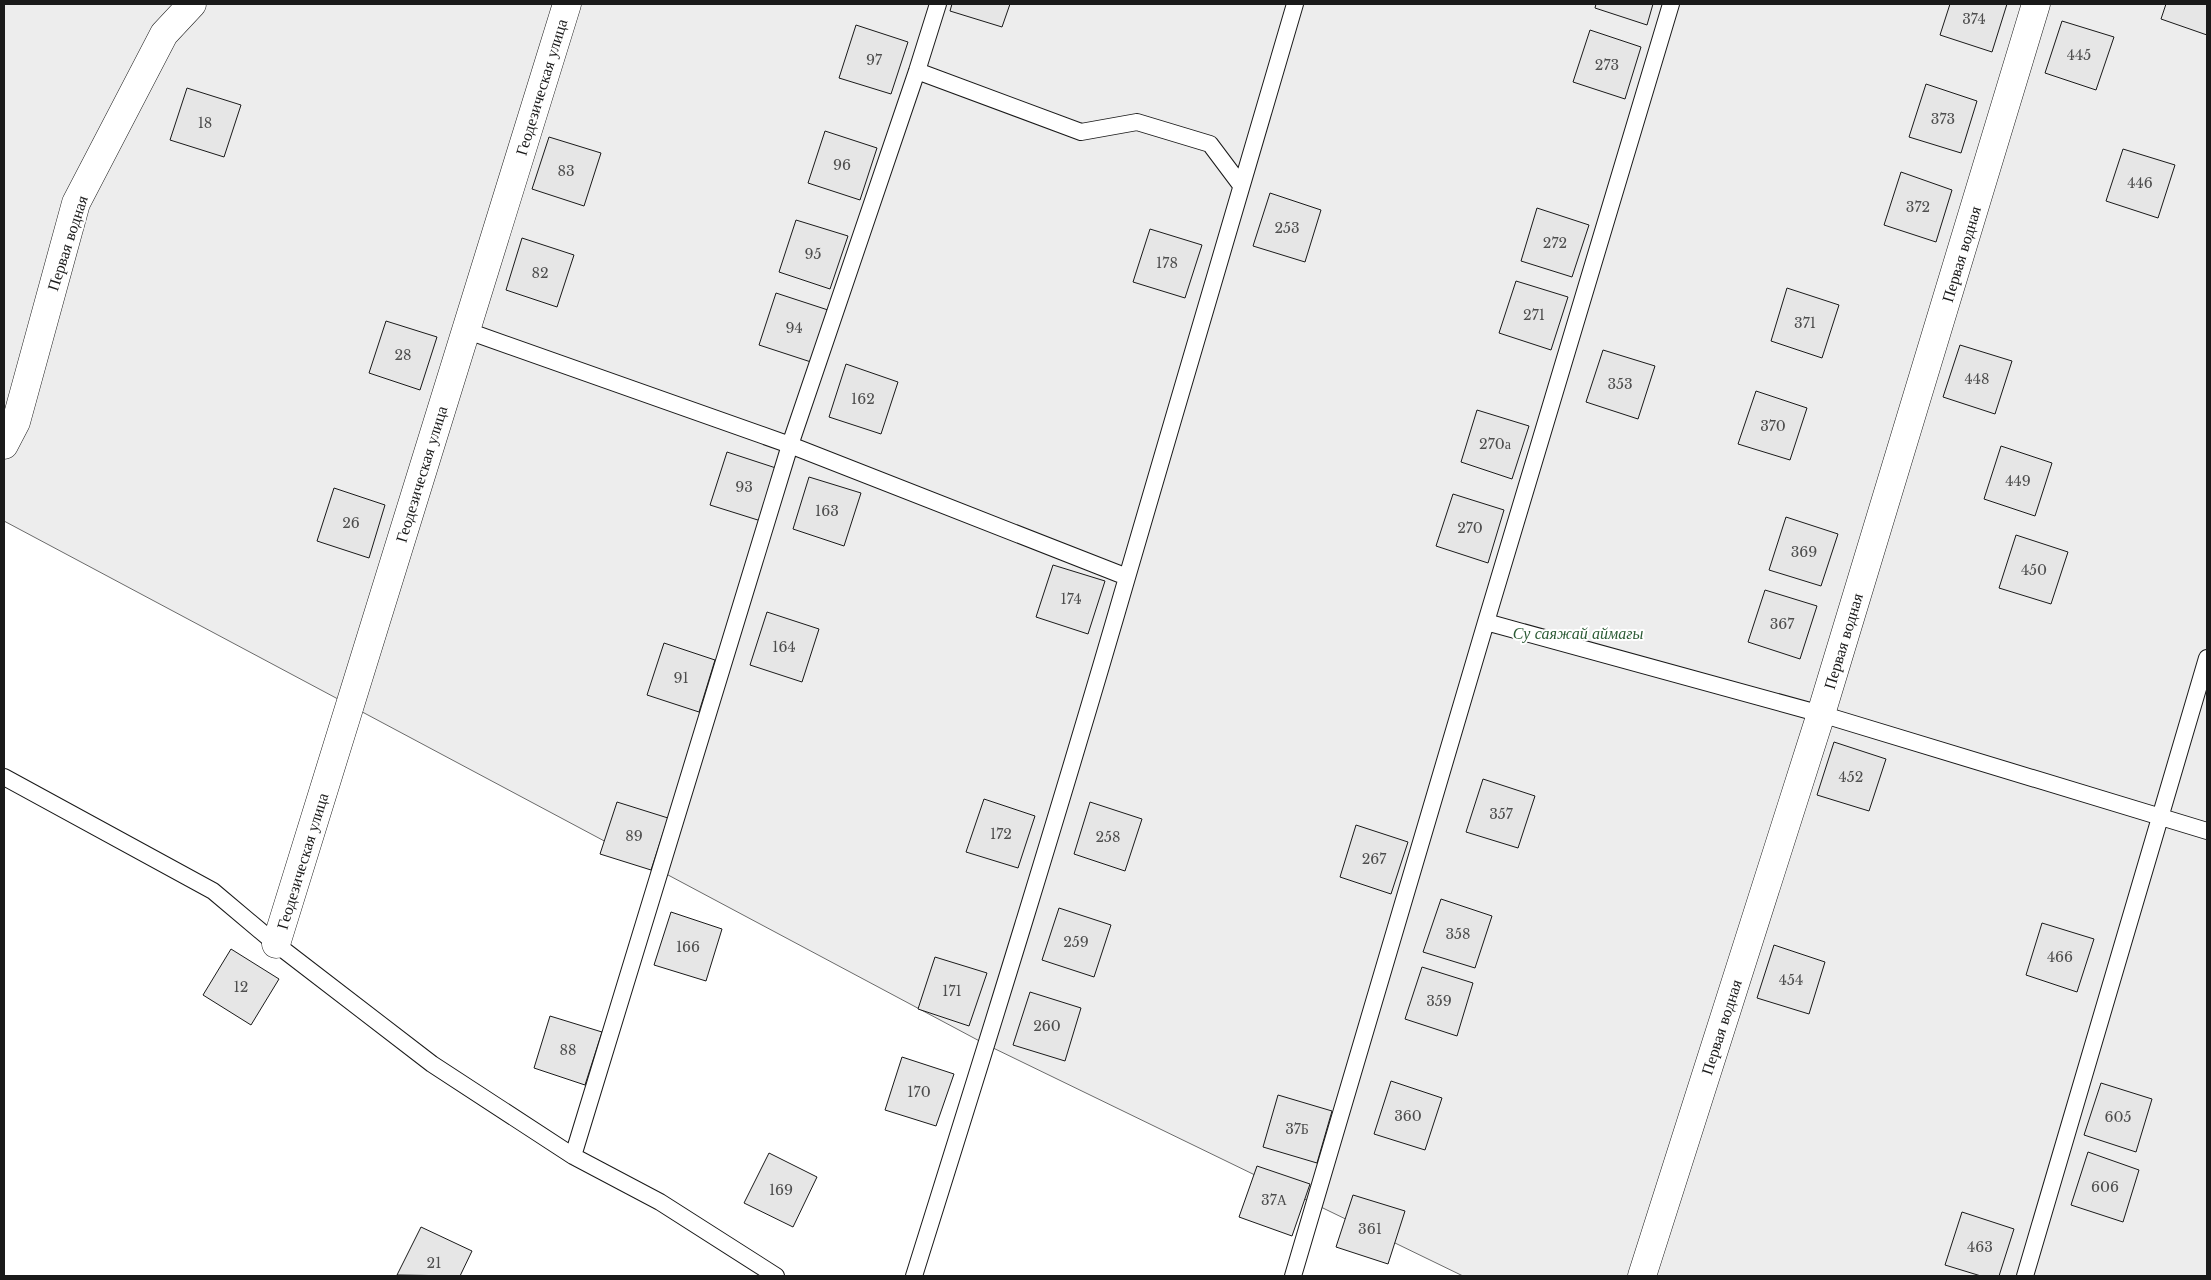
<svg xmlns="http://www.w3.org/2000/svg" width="2211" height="1280" viewBox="0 0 2211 1280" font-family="'Libre Baskerville',serif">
<rect width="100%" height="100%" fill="#fff"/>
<!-- built -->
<path fill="#ededed" stroke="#6a6a6a" d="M4,4h2203v1272h-744l-476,-231 -983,-524z"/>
<!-- building -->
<path fill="#e6e6e6" stroke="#1a1a1a" d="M952,4h58l-8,23 -52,-16z
M1596,4h57l-6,21 -52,-17z
M1950,4h57l-15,48 -52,-17z
M2166,4h41v31l-46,-16z
M2062,21l52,16 -18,53 -51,-17z
M856,25l52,17 -17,52 -52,-16z
M1590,30l51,17 -16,52 -52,-17z
M1926,84l51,17 -16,52 -52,-16z
M187,88l54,17 -17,52 -54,-17z
M825,131l52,17 -17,52 -52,-17z
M549,137l52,16 -17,53 -52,-17z
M2123,149l52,16 -17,53 -52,-17z
M1901,172l51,18 -16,52 -52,-17z
M1270,193l51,17 -16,52 -52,-16z
M1537,208l52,17 -17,52 -51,-16z
M796,220l52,16 -18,53 -51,-17z
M1150,229l52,16 -17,53 -52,-16z
M522,238l52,17 -17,52 -51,-17z
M1516,281l52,16 -17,53 -52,-17z
M1787,288l52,17 -17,53 -51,-17z
M776,293l52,17 -17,52 -52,-17z
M386,321l51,16 -17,53 -51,-17z
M1960,345l52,16 -17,53 -52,-17z
M1603,350l52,16 -17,53 -52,-17z
M846,364l52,18 -17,52 -52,-17z
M1756,391l51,17 -17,52 -52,-16z
M1477,410l52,16 -17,53 -51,-17z
M2001,446l51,17 -17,53 -51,-17z
M727,452l52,17 -18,52 -51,-16z
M809,477l52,16 -17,53 -51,-17z
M334,488l51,17 -16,53 -52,-17z
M1453,494l51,16 -16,53 -52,-17z
M1786,517l52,17 -17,52 -52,-16z
M2016,535l52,17 -17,52 -52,-16z
M1053,565l52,16 -17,53 -52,-17z
M1765,590l52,16 -17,53 -52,-17z
M767,612l52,17 -17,53 -52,-17z
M664,643l51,17 -16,52 -52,-17z
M1834,742l52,17 -17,52 -52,-16z
M1483,779l52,17 -17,52 -52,-16z
M984,799l51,17 -17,52 -52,-16z
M617,802l51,16 -17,52 -51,-16z
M1090,802l52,17 -17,52 -51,-17z
M1356,825l52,17 -17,52 -51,-17z
M1441,899l51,17 -17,52 -52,-16z
M1059,908l52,17 -17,52 -52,-17z
M671,912l51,17 -16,52 -52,-16z
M2042,923l52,16 -17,53 -51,-17z
M1774,945l51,17 -16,52 -52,-16z
M231,949l48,30 -28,46 -48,-30z
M935,957l52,16 -18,53 -51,-17z
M1422,967l51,16 -16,53 -52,-17z
M1030,992l51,16 -16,53 -52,-16z
M550,1016l52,16 -17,53 -51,-17z
M902,1057l52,17 -18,52 -51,-16z
M1391,1081l51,17 -17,52 -51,-16z
M2101,1083l51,16 -16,53 -52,-17z
M1278,1095l54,16 -15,52 -54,-16z
M2088,1152l51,18 -16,52 -52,-17z
M769,1153l48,24 -24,50 -49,-24z
M1257,1166l53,18 -18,52 -53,-19z
M1353,1195l52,16 -17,53 -52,-17z
M1962,1212l52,17 -15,47h-18l-36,-11z
M421,1227l51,24 -12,25 -63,-1z"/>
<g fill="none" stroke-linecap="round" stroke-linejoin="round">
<defs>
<path id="lane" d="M917,71l164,61 56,-10 73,22 30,40
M465,330l325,115 337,132
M1486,622l335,92 386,117
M4,777l209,114 63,53 156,120 141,92 87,46 116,74
M573,1156l217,-711 127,-374 21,-67
M914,1276c73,-233 146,-467 214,-702 56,-190 110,-381 167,-570
M1293,1276l193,-654 185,-618
M2025,1276l182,-618"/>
<path id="street" d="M4,445l12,-23 60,-219 88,-169 28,-30
M276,944l291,-940
M1642,1276l179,-562 215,-710"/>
</defs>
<!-- lane casing -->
<use href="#lane" stroke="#1a1a1a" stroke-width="18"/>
<!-- street casing -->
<use href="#street" stroke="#1a1a1a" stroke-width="29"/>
<!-- lane -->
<use href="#lane" stroke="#fff" stroke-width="16"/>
<!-- street -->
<use href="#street" stroke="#fff" stroke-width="28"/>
</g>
<g text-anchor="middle" stroke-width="4" stroke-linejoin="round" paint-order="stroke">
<!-- number labels -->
<g font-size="14" fill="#4d4d4d">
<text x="1974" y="24">374</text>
<text x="2079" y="60">445</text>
<text x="874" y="65">97</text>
<text x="1607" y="70">273</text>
<text x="1943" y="124">373</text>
<text x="205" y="128">18</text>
<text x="842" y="170">96</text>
<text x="566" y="176">83</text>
<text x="2140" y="188">446</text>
<text x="1918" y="212">372</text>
<text x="1287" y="233">253</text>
<text x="1555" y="248">272</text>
<text x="813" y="259">95</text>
<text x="1167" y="268">178</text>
<text x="540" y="278">82</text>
<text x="1534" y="320">271</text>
<text x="1805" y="328">371</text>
<text x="794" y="333">94</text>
<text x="403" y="360">28</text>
<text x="1977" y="384">448</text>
<text x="1620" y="389">353</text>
<text x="863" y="404">162</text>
<text x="1773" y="431">370</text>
<text x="1495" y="449">270а</text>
<text x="2018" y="486">449</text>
<text x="744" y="492">93</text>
<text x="827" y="516">163</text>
<text x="351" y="528">26</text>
<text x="1470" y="533">270</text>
<text x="1804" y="557">369</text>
<text x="2034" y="575">450</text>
<text x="1071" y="604">174</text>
<text x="1782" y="629">367</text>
<text x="784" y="652">164</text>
<text x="681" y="683">91</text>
<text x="1851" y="782">452</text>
<text x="1501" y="819">357</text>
<text x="1001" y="839">172</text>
<text x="634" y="841">89</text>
<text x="1108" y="842">258</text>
<text x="1374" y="864">267</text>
<text x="1458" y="939">358</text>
<text x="1076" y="947">259</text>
<text x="688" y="952">166</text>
<text x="2060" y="962">466</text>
<text x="1791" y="985">454</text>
<text x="241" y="992">12</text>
<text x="952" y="996">171</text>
<text x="1439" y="1006">359</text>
<text x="1047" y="1031">260</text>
<text x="568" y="1055">88</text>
<text x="919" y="1097">170</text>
<text x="1408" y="1121">360</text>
<text x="2118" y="1122">605</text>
<text x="1297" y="1134">37Б</text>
<text x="2105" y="1192">606</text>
<text x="781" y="1195">169</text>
<text x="1274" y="1205">37А</text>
<text x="1370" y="1234">361</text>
<text x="1980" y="1252">463</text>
<text x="434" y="1268">21</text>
</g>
<!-- street labels -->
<g font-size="16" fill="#1a1a1a" stroke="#fff">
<text transform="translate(541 87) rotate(-73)" y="6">Геодезическая улица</text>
<text transform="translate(67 243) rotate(-72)" y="6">Первая водная</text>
<text transform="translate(1961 254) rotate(-73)" y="6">Первая водная</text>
<text transform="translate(421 474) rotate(-73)" y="6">Геодезическая улица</text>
<text transform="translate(1843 641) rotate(-73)" y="6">Первая водная</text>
<text transform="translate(302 861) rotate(-73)" y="6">Геодезическая улица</text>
<text transform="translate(1721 1027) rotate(-72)" y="6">Первая водная</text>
</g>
<!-- park labels -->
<g font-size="16" font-style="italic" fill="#2b5a34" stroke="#fff">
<text x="1578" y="639">Су саяжай аймағы</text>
</g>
</g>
<!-- border -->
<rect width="2211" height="1280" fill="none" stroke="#1a1a1a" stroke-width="10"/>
</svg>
